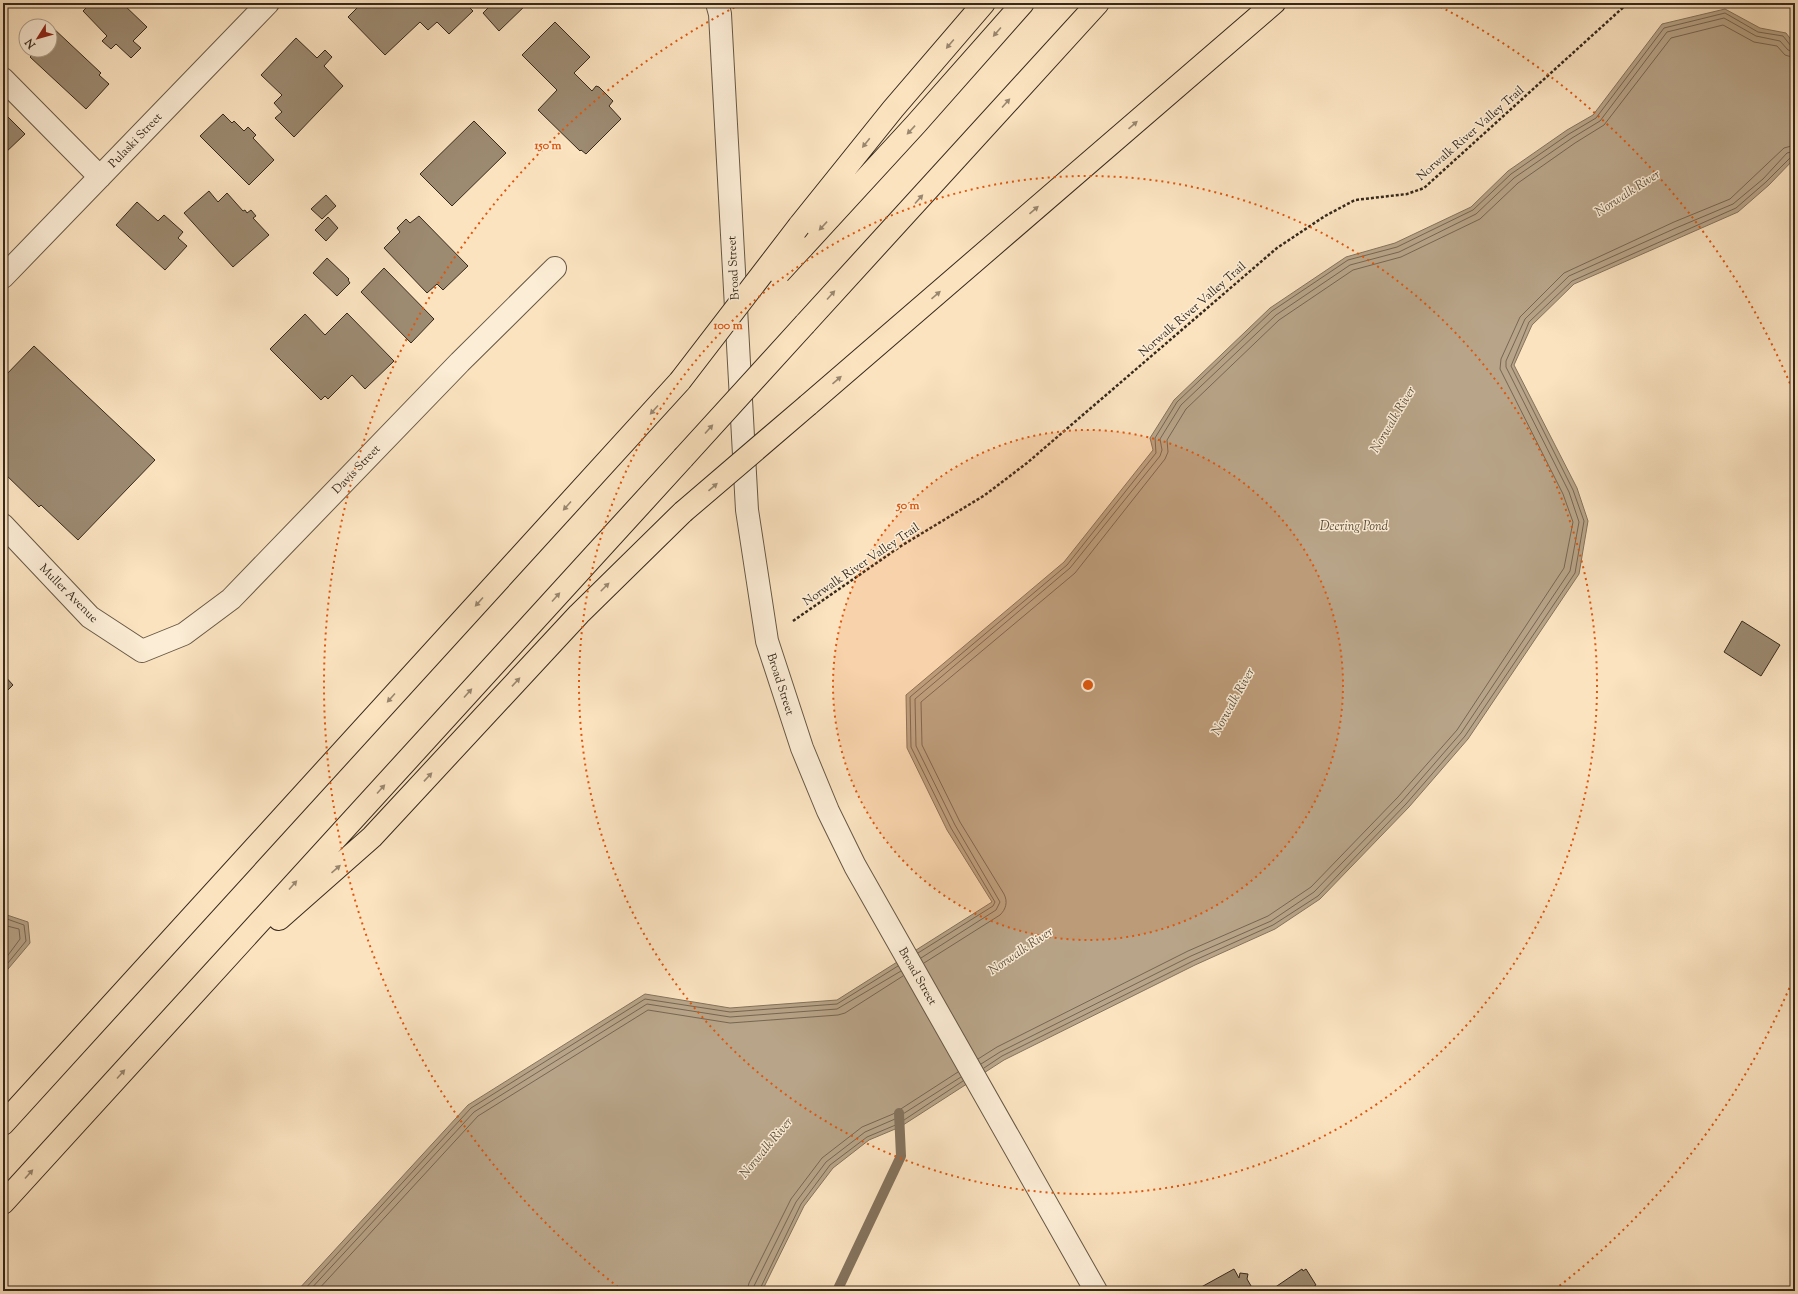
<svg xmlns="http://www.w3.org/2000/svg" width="1798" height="1294" viewBox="0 0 1798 1294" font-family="'Sorts Mill Goudy',serif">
<rect width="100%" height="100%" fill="#fbe3c0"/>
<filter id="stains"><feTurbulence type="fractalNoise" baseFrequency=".005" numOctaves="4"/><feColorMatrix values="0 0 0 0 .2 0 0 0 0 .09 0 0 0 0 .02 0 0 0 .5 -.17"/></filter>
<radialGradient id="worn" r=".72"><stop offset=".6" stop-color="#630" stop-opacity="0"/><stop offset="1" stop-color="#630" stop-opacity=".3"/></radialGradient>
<!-- water -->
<path fill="#b8a488" stroke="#84735d" d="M1725,9l35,19 26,5 9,12v113l-26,27 -31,27 -164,72 -42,41 -18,40 63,123 11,33 -9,53 -111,165 -59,68 -89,92 -45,30 -80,36 -191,95 -104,67 -31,13 -36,28 -29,38 -42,85h-465l171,-186 177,-111 85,14 107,-8 155,-98 -45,-72 -40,-82 -1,-53 158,-133 89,-112 -3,-12 24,-38 96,-92 76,-51 49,-14 76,-36 37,-36 59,-41 26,-15 69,-91z
M7,915l21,7 2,21 -27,32v-59z"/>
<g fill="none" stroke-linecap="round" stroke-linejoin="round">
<!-- shore -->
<path stroke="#776652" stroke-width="1" d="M3,920l4,-1 17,6 2,16 -23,28
M3,925l16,4 1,10 -17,23
M918,953l75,-47 2,-4 -44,-74 -40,-81 -1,-50 157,-132 89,-112 -1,-15 22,-36 95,-91 76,-51 49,-13 76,-37 38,-36 58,-40 27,-16 68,-90 61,-15 33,19 25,4 8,10 4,1
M921,958l75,-48 4,-8 -45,-77 -39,-79 -1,-47 155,-131 90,-112 2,-6 -2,-11 21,-34 95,-90 74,-50 49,-13 77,-38 38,-36 58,-40 28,-17 67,-89 57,-14 32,18 24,5 8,9 7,2
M924,963l76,-48c6,-6 8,-13 4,-21l-44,-72 -38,-77 -1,-43 154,-129 90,-114 3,-7 -1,-12 19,-31 93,-89 74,-50 48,-13 79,-38 38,-36 57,-40 29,-18 67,-87 52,-13 31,17 23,4 8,9 10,3
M978,1059l19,-12 191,-96 80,-35 43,-29 87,-90 59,-67 107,-162 9,-46 -10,-28 -63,-125 1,-10 19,-42 44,-44 110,-51 56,-23 54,-51 11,-3
M981,1064l19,-12 191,-96 80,-35 43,-29 88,-91 59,-68 109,-162 9,-49 -10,-30 -63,-125v-6l19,-42 44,-43 107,-48 57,-24 30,-25 24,-26 8,-2
M984,1068l18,-12 191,-95 80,-36 45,-29 88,-92 59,-68 110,-163 9,-52 -11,-31 -62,-124 18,-44 43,-41 164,-73 30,-26 25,-25 4,-1
M303,1291l168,-183 174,-109 85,13 107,-8 61,-38
M309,1291l165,-179 173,-108 83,13 107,-8 64,-38
M317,1291l161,-175 170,-106 82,13 108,-8 7,-2 58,-37
M747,1291l2,-8 42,-84 31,-41 40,-31 31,-13 65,-42
M753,1291l1,-5 42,-84 30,-40 39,-30 30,-13 66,-42
M759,1291l42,-87 29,-39 37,-28 31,-13 65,-43"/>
<!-- stream -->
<path stroke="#84735d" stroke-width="10" d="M837,1291l64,-135 -2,-43"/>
</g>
<!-- building -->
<path fill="#9c8a71" stroke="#36291c" d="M91,3h31l25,24 -14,14 8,7 -10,10 -15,-14 -5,5 -9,-8 5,-5 -24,-25z
M362,3h103l8,8 -24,23 -12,-12 -9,8 -8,-8 -35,33 -37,-38z
M488,3h40l-29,28 -16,-18 7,-7z
M555,22l35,35 -16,16 18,18 4,-5 3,1 14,14 -4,5 12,13 -35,35 -5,-4 -1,1 -42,-41 19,-20 -35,-35z
M52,27l49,46 -2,2 10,9 -23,25 -56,-52 7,-7h13v-20z
M296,38l21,20 8,-8 7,7 -8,9 19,20 -49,51 -19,-19 7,-6 -8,-9 8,-8 -21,-20z
M3,112l22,22 -22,21z
M223,114l9,9 2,-2 10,10 4,-4 8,8 -3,3 21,22 -25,25 -49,-49z
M474,121l32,32 -54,53 -32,-32z
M209,191l9,11 9,-9 16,18 2,-1 2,3 4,-3 5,6 -3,2 16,17 -36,32 -49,-54z
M326,195l10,11 -14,13 -11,-10z
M137,202l21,19 6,-6 19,17 -5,6 9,8 -22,24 -49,-45z
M419,216l49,50 -25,24 -6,-6 -10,9 -43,-45 16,-16 -3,-4 9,-9 4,4z
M328,217l10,11 -12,13 -11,-11z
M327,258l22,21 -1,1 2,3 -13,13 -24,-23z
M384,268l50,51 -23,24 -50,-51z
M347,313l47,48 -29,28 -13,-14 -24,24 -3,-3 -4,4 -51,-51 35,-35 20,21z
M34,346l121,114 -77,80 -37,-35 -2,2 -36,-35v-94z
M1742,621l38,24 -19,31 -37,-24z
M3,674l10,11 -10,10z
M1234,1269l5,9 1,-5 8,1 -1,5 7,12h-60z
M1302,1269l1,2 3,-2 10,16 -9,6h-32l-1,-3z"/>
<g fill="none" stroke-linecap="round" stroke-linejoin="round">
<defs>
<path id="minor" d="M717,3l3,11 27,496 20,131 35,107 26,63 27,55 241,425
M3,79l97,98
M3,277l265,-274
M3,525l87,92 52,34 42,-17 47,-35 229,-237 95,-94"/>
<path id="highway" d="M799,226l94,-117 91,-106
M802,248l114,-124 107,-121
M805,324l293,-321
M808,405l466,-402
M279,919l93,-82 207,-223 104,-102
M3,1124l677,-743
M3,1203l680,-745"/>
</defs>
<!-- minor casing -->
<use href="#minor" stroke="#675845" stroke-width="24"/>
<!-- highway casing -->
<use href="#highway" stroke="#36291c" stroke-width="24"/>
<!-- path -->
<path stroke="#36291c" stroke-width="2.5" stroke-dasharray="3 2" stroke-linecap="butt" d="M793,621l108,-75 84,-51 42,-32 250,-215 48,-32 30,-16 52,-6 17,-6 204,-185"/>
<!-- minor -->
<use href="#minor" stroke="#fcedd6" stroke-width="22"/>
<!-- highway -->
<use href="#highway" stroke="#fbe3c0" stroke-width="22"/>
<defs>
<path id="highway-bridge" d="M779,273l23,-25
M680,381l119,-155
M683,458l122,-134
M683,512l125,-107"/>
</defs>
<!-- highway-bridge casing -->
<use href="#highway-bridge" stroke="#36291c" stroke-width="24" stroke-linecap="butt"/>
<!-- highway-bridge -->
<use href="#highway-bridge" stroke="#fbe3c0" stroke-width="22"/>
</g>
<!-- one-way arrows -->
<defs><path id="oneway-solid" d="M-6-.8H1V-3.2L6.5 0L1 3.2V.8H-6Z"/></defs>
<g fill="#98866e">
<use href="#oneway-solid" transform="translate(997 32) rotate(131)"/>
<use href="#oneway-solid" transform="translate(950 44) rotate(130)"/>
<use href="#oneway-solid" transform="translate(1006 103) rotate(-48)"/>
<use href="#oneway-solid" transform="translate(1133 125) rotate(-41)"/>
<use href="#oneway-solid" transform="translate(911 130) rotate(133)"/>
<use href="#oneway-solid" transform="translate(866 143) rotate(129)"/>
<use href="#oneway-solid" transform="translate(919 199) rotate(-48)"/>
<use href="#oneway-solid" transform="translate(1034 210) rotate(-41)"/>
<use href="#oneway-solid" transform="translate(823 226) rotate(133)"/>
<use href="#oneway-solid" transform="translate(831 295) rotate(-48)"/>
<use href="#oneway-solid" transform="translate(936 295) rotate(-41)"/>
<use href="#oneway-solid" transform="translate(837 380) rotate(-41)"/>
<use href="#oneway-solid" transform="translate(654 410) rotate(132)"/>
<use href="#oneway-solid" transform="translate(709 429) rotate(-48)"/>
<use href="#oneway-solid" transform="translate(713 487) rotate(-41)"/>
<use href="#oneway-solid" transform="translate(567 506) rotate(132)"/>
<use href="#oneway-solid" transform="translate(605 587) rotate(-45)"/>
<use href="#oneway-solid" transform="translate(556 597) rotate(-48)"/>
<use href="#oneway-solid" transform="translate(479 602) rotate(132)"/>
<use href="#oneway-solid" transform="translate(516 682) rotate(-47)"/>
<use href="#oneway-solid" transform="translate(468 693) rotate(-48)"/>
<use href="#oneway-solid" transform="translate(391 698) rotate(132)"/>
<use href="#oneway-solid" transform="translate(428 777) rotate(-47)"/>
<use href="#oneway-solid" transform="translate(381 789) rotate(-48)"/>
<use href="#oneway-solid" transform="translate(336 869) rotate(-41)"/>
<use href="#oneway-solid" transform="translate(293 885) rotate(-48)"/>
<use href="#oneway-solid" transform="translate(121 1074) rotate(-48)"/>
<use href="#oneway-solid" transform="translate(29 1174) rotate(-48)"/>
</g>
<!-- distance rings -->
<circle cx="1088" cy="685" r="255" fill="#df570d" fill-opacity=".12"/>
<g fill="none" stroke="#df570d" stroke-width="2" stroke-dasharray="2 4">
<circle cx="1088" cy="685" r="255"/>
<circle cx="1088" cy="685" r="509"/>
<path d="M1794 977A764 764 0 0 1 1558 1287M618 1287A764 764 0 0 1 741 4M1435 4A764 764 0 0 1 1794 393"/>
</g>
<g text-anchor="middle" stroke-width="3" stroke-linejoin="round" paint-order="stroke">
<!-- street labels -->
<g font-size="12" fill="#36291c" stroke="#fcedd6">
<text transform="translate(1470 133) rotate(-41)" y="4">Norwalk River Valley Trail</text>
<text transform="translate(135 140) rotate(-46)" y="4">Pulaski Street</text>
<text transform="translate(733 268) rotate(-93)" y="4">Broad Street</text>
<text transform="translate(1192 309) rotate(-41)" y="4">Norwalk River Valley Trail</text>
<text transform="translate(356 469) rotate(-46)" y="4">Davis Street</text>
<text transform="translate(861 564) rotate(-34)" y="4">Norwalk River Valley Trail</text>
<text transform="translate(69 593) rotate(45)" y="4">Muller Avenue</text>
<text transform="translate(781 684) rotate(72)" y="4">Broad Street</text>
<text transform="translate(918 976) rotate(60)" y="4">Broad Street</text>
</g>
<!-- water labels -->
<g font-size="13" font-style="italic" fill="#5d4e3c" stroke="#fcedd6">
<text transform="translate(1627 192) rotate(-33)" y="5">Norwalk River</text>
<text transform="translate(1392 419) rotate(-59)" y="5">Norwalk River</text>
<text x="1354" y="530">Deering Pond</text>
<text transform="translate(1232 701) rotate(-61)" y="5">Norwalk River</text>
<text transform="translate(1020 950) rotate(-34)" y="5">Norwalk River</text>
<text transform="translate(765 1147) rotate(-50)" y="5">Norwalk River</text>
</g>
</g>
<circle cx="1088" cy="685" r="6" fill="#df570d" stroke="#fcedd6" stroke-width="2"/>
<g font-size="12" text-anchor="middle" font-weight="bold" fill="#df570d" stroke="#fcedd6" stroke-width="3" stroke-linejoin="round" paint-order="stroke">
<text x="548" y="149">150 m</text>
<text x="728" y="329">100 m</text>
<text x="908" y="509">50 m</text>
</g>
<!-- margin -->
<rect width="1798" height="1294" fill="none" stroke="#fbe3c0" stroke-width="16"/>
<rect x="4" y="4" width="1790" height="1286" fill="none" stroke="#36291c" stroke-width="2"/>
<rect x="8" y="8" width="1782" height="1278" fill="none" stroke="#36291c"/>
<!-- north arrow -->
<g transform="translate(38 38) rotate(233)"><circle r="19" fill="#fcedd6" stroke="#ad9f8c"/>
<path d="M0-3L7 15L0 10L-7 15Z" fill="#8f2418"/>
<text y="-6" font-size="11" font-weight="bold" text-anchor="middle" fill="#36291c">N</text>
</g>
<rect width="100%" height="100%" filter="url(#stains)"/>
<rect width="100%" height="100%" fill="url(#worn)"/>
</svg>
